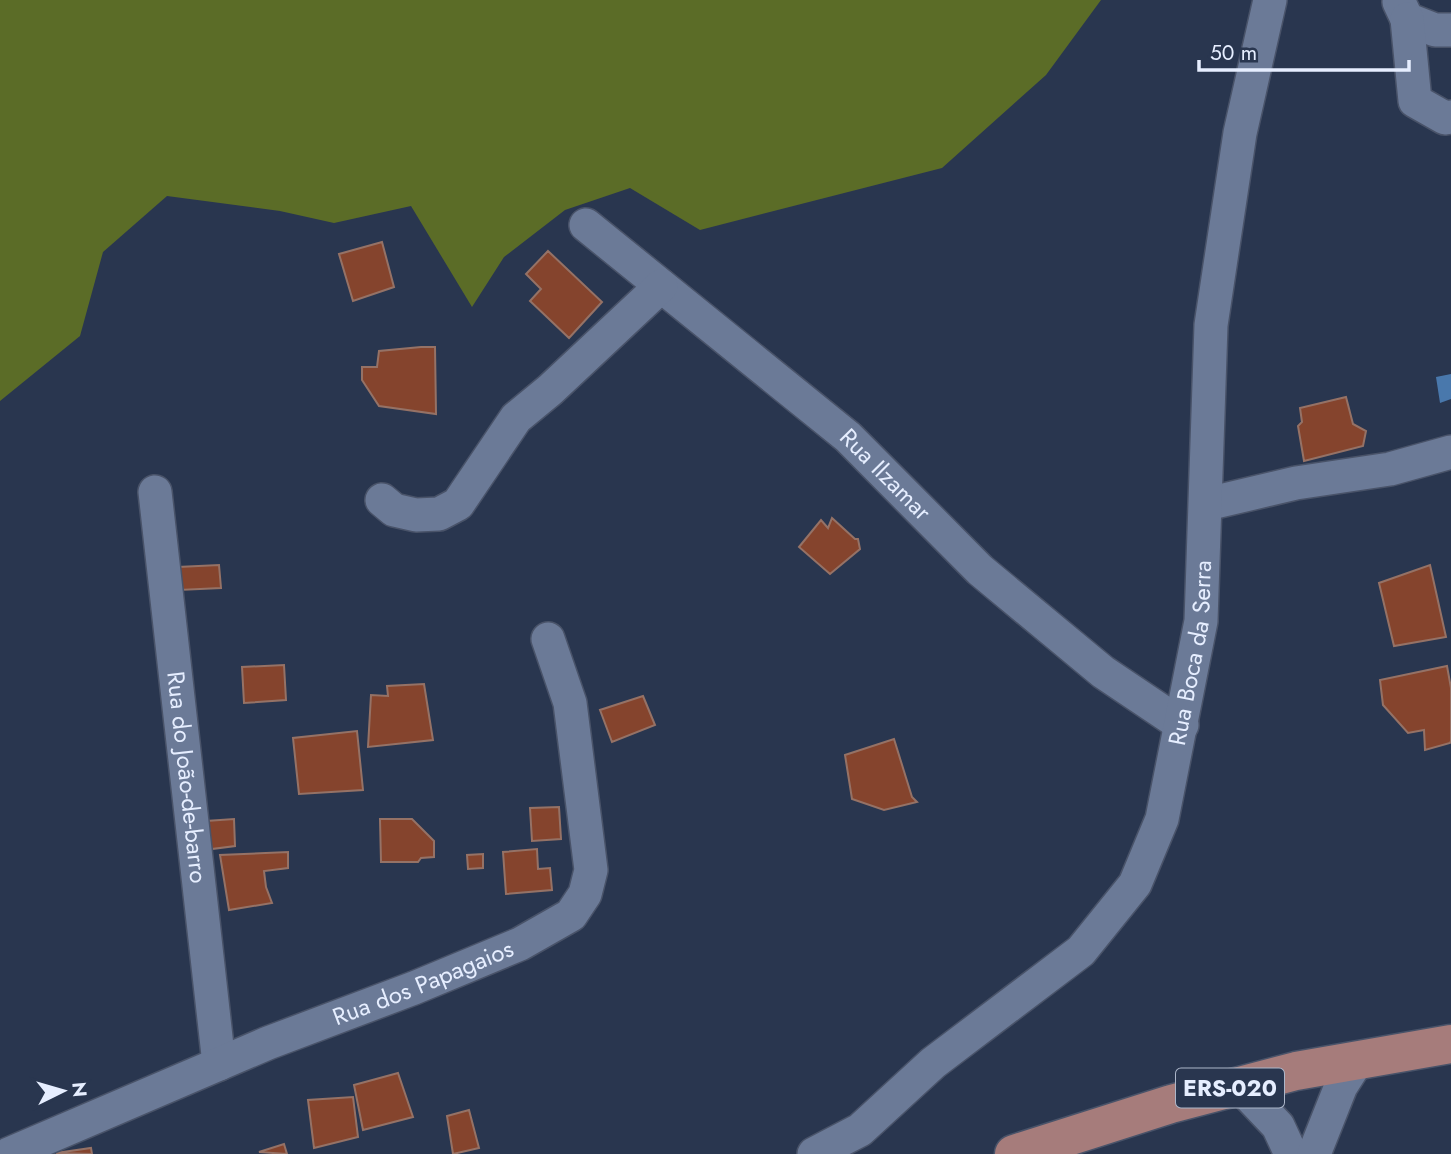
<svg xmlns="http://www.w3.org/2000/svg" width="1451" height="1154" viewBox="0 0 1451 1154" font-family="Jost,sans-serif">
<rect width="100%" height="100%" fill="#29364f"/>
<!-- forest -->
<path fill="#5b6c27" d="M0,0h1101l-55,75 -104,93 -242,62 -70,-42 -65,22 -61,47 -32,50 -61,-101 -77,17 -54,-12 -113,-15 -64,56 -23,84 -80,65z"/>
<!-- water -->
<path fill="#4978ac" d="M1451,374v25l-11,4 -4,-26z"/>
<!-- building -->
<path fill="#85442d" stroke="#957266" stroke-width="2" d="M382,242l12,45 -41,14 -14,-47z
M548,251l54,51 -33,36 -39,-37 11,-12 -15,-15z
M421,347h14l1,67 -57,-8 -17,-26v-13h15l2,-16z
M1346,397l7,27 13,7 -3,15 -59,15 -6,-35 4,-4 -2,-14z
M832,518l23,21h3l2,10 -30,25 -31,-27 22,-27 7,8z
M219,565l2,23 -42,2 -1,-23z
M1430,565l16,72 -52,9 -15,-63z
M284,665l2,35 -42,3 -2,-36z
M1447,666l4,22v53l-1,2 -25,7 -1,-20 -16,3 -25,-28 -3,-25z
M424,684l9,56 -65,7 3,-52 17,1 -1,-10z
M643,696l12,29 -43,17 -12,-32z
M357,731l6,59 -64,4 -6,-56z
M894,739l18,58 5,5 -33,8 -32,-11 -7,-44z
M559,807l2,32 -29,2 -2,-33z
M234,819l1,27 -31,4 2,-29z
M380,819h32l22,22v16l-13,1 -3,4h-37z
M537,849l1,20 12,-1 2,22 -46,4 -3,-42z
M288,852v16l-24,3 2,16 6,16 -43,7 -9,-55z
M483,854v14l-15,1 -1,-14z
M398,1073l15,44 -50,13 -9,-45z
M353,1097l5,40 -44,11 -6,-48z
M469,1110l10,38 -26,6 -6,-38z
M284,1144l3,10 -28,-2z
M91,1148l1,6 -36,-1z"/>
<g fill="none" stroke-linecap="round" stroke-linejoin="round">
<defs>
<g id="minor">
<path d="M1399,2l8,17 28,11h16"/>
<path d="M1407,19l8,82 30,17 6,-1"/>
<path id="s1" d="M586,225l262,212 132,133 123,102 79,53"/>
<path id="s2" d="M155,492l64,572"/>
<path d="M382,500l12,10 22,5 23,-1 19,-10 58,-86 34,-28 111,-104"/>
<path d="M1207,504l89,-21 94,-14 61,-17"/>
<path d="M1240,1086l38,40 13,28"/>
<path id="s3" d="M9,1154l259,-111 146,-55 106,-44 51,-29 14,-21 6,-24 -21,-167 -22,-64"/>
<path id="s4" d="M814,1154l46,-24 73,-67 148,-112 54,-67 27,-65 39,-198 10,-296 29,-192 30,-133"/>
<path d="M1314,1154l27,-68 16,-25"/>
</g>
<path id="major" d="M1014,1154l157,-50 125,-33 155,-27"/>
</defs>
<!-- minor casing -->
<use href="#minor" stroke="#495369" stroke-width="36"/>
<!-- major casing -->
<use href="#major" stroke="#495369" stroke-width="41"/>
<!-- minor -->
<use href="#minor" stroke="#6b7a97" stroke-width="33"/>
<!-- major -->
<use href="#major" stroke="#a67c7b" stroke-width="38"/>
</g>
<g text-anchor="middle" stroke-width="7" stroke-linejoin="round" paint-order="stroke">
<!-- shield labels -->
<rect fill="#29364f" stroke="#adb7ca" stroke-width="2" x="1176" y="1068.5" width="108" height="39" rx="5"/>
<g font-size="23" font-weight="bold" fill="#e6eeff">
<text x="1230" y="1096">ERS-020</text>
</g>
<!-- street labels -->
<g font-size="24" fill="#e6eeff" stroke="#29364f">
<text dy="8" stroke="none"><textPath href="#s1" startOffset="390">Rua Ilzamar</textPath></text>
<text dy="8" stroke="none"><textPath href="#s4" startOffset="662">Rua Boca da Serra</textPath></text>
<text dy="8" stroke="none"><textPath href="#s2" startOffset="287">Rua do João-de-barro</textPath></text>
<text dy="8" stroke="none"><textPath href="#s3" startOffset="448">Rua dos Papagaios</textPath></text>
</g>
</g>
<!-- north arrow -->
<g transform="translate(63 1091) rotate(85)" stroke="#29364f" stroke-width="5" paint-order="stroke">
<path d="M0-5L12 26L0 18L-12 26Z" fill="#e6eeff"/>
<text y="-10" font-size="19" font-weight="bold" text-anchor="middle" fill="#e6eeff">N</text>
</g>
<!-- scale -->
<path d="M1199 60v10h210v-10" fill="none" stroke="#e6eeff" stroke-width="3.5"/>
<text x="1210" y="60" font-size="21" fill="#e6eeff" stroke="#29364f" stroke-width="5" paint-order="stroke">50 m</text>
</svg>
